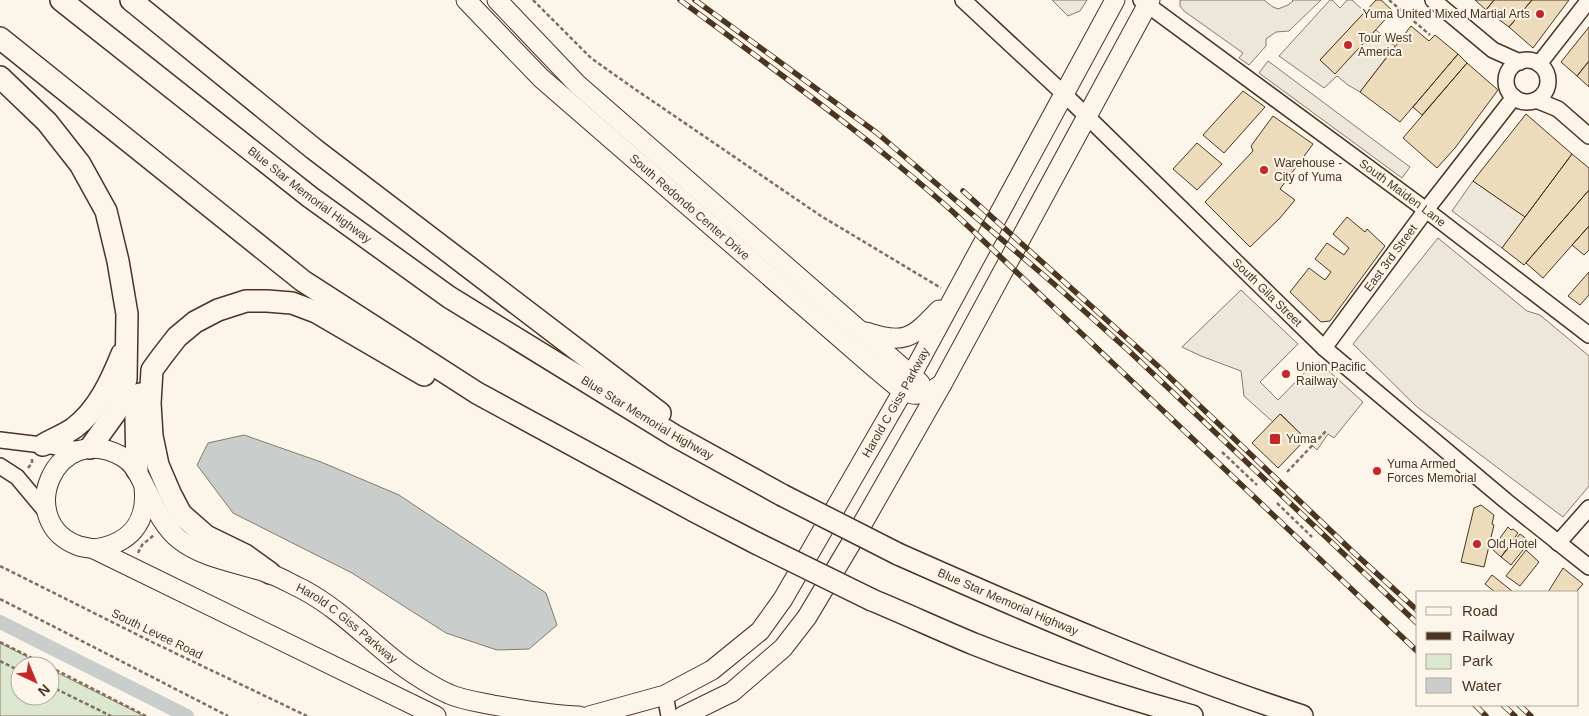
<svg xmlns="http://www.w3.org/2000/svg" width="1589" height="716" viewBox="0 0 1589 716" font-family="Arial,sans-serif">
<rect width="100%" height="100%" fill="#fbf6e9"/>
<!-- green -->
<path fill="#dce7d0" stroke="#887966" d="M0,643l45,23h-25v30h30v-27l94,47h-144z"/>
<!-- parking -->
<path fill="#ede7d9" stroke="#887966" d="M1052,0h35l-7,11 -12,5z
M1180,0h84l9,7 5,2 10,-4 5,-4 -1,-1h29l-32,31 -13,1 -10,7v7l-17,19 -10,-7 4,-5 -59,-42 -4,-5z
M1330,0h2l8,8 7,-8h5l13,12 -45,48 15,13 41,-43 19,16 -35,46 -12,-7 -11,-9 -13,12 -45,-32z
M1268,61l142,106 -8,11 -143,-105z
M1473,181l52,36 -23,31 -50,-37z
M1438,238l89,73 13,4 49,41v130l-26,31 -146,-110 -64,-63z
M1241,290l57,54 -38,38 18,18 34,-35 7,-3 44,40 -29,36 -6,-4 -11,16 -36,-36 -8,8 -29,-26 -3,-25 -40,-15 -19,-9z"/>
<!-- water -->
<path fill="#c9cecd" stroke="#887966" d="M244,435l77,27 78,33 147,98 11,32 -28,24 -32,1 -51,-17 -94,-60 -119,-60 -36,-48 11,-22z"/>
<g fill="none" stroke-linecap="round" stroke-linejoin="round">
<!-- canal -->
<path stroke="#c9cecd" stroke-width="14" d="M0,622l187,94"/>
</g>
<!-- building -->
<path fill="#ecdcbc" stroke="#4a3520" d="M1376,0h5l12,11 -58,63 -15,-14z
M1475,0h19l-8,10z
M1494,0h38l-23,27 -23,-17z
M1532,0h37l-36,48 -24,-21z
M1411,26l18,15 6,-6 23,19 -58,68 -40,-30z
M1589,27v34l-12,15 -16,-14z
M1458,54l9,9 -45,52 -9,-8z
M1589,61v26l-12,-11z
M1467,63l31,27 -43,58 -18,20 -34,-30z
M1243,91l22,16 -41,46 -21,-18z
M1526,114l46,40 -47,63 -52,-36z
M1273,116l40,28 -33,45 15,11 -15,18 -30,29 -45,-45 48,-51 -2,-5z
M1197,143l25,21 -25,26 -24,-21z
M1572,154l17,14v22l-65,75 -22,-17z
M1589,190v36l-46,52 -17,-15z
M1347,217l18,15 2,-3 18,17 -55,75 -9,1 -31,-30 19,-24 16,12 6,-8 -16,-13 12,-16 17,12 5,-7 -16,-14z
M1589,226v24l-5,5 -12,-10z
M1589,272v23l-9,10 -12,-9z
M1280,414l26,25 -28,29 -26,-25z
M1481,505l13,10 -2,9 2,1 -10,42 -23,-5 13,-54z
M1508,527l3,3 2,-1 5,4 -17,24 -9,-8z
M1520,534l8,6 -3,3 2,2 -16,20 -10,-8z
M1526,550l13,12 -19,24 -14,-10z
M1563,568l20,16 -7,8h-28z
M1492,575l20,16 -1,1h-16l-10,-8z"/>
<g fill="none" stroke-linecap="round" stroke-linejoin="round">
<defs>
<g id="minor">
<path id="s1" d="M963,0l100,93 261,255 182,153 83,66"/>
<path id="s2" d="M1141,0l285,210 163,125"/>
<path d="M1433,0l60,50 27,12"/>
<circle cx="1527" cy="81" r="21"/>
<path d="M1539,64l50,-64"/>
<path d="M1536,100l22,9 31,27"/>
<path id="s3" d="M1324,348l102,-138 88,-113"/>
<path d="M0,440l83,10"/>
<path d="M0,466l17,11 31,37"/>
<path d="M1558,543l31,-35"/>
<path d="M665,695l4,21"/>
</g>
<g id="major">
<path id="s4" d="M466,0l75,78 335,291c25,20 35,37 66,15"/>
<path d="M497,0l81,85 342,298"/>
<path d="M866,332c38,13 47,6 73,-22"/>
<path d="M94,549c35,-5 54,-25 50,-62"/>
<path id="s5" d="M436,716l-342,-167c-5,-1 -11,-2 -15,-3 -66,-23 -25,-128 44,-89 12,7 16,19 22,30 9,18 18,40 35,53 24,19 60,23 88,33 12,4 23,11 34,16 38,20 65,50 99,76 12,9 34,23 48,29 13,6 30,8 44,11 29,5 57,10 86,11"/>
<path id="s6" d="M589,716l76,-21 47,-25 48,-39 23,-32 120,-208 212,-391"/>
<path d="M683,716l49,-24 51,-44 24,-31 49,-82 86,-151 208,-384"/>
</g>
<g id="highway">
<path id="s7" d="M61,0l249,197 139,100 226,139 107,59"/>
<path d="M131,0l183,149 346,264"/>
<path d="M0,38l303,243 174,112 219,119 60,31"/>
<path d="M0,77l47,45 33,42 26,47 12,50 9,53 -1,65 -8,30 -28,39"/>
<path d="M43,445c10,-6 21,-10 31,-17 24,-18 37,-47 48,-74"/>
<path d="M137,470l-1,-51 4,-25"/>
<path id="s8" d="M898,554c133,59 266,117 404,162"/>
<path d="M270,573l-25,-18 -39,-19 -25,-22 -11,-21 -12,-28 -6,-29 -2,-33 2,-33 11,-15 14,-18 18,-15 23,-12 28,-9h21l25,2 24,9 108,63"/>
<path d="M872,600c34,14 68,30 102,44 71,28 145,52 218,72"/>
</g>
</defs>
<!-- minor casing -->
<use href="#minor" stroke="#4a3520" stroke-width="18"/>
<!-- major casing -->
<use href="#major" stroke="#4a3520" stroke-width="21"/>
<!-- highway casing -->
<use href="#highway" stroke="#4a3520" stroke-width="24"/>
<!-- path -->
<path stroke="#7f6f5c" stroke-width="2.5" stroke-dasharray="4 2.5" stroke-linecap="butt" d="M533,0l58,58 38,27 192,131 120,72
M1389,0l41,35
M1222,452l35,33
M28,468l4,-5v-6
M1287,472l39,-41
M1277,503l35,34
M138,553l4,-8 12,-10
M0,566l152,76 155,74
M0,599l228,117
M0,642l48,24
M0,661l20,10
M50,667l96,49
M50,686l61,30"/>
<!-- minor -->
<use href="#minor" stroke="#fbf6e9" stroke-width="15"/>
<!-- major -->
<use href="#major" stroke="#fbf6e9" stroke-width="19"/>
<!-- highway -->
<use href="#highway" stroke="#fbf6e9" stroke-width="21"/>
<defs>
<path id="rail" d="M680,0c92,68 186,135 272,211l466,441
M695,0l182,133 177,151 75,67 289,273
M963,191l196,176 192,183 67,61
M1475,705l11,11
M1503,705l12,11
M1519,705l12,11"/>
</defs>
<!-- rail casing -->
<use href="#rail" stroke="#4a3520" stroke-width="5.5"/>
<!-- rail -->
<use href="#rail" stroke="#fbf6e9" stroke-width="4" stroke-dasharray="11" stroke-linecap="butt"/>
<defs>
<path id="highway-bridge" d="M782,495l116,59
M756,543l116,57"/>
</defs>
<!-- highway-bridge casing -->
<use href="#highway-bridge" stroke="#4a3520" stroke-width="24" stroke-linecap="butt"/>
<!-- highway-bridge -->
<use href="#highway-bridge" stroke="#fbf6e9" stroke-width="21"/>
</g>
<!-- markers -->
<g fill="#c62828" stroke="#fbf6e9" stroke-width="2">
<circle cx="1540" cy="14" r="5"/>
<circle cx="1348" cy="45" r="5"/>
<circle cx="1264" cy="170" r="5"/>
<circle cx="1286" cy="374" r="5"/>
<rect x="1269" y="433" width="12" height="12" rx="2.5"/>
<circle cx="1377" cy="471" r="5"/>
<circle cx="1477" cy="544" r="5"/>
</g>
<g text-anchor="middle" stroke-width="4" stroke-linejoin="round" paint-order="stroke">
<!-- poi labels -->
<g font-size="12" fill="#4a3520" stroke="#fbf6e9" text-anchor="start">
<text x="1530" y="18" text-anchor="end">Yuma United Mixed Martial Arts</text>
<text x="1358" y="42">Tour West<tspan x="1358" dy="14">America</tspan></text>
<text x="1274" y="167">Warehouse -<tspan x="1274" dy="14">City of Yuma</tspan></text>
<text x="1296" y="371">Union Pacific<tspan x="1296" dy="14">Railway</tspan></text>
<text x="1286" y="443">Yuma</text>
<text x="1387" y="468">Yuma Armed<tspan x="1387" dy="14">Forces Memorial</tspan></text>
<text x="1487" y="548">Old Hotel</text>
</g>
<!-- street labels -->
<g font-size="12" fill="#4a3520" stroke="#fbf6e9">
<text dy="4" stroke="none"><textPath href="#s2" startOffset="325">South Maiden Lane</textPath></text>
<text dy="4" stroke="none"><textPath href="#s7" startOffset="316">Blue Star Memorial Highway</textPath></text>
<text dy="4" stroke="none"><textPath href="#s4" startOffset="305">South Redondo Center Drive</textPath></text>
<text dy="4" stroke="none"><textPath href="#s3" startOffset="112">East 3rd Street</textPath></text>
<text dy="4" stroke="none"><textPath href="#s1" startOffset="422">South Gila Street</textPath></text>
<text dy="4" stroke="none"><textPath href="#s6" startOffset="460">Harold C Giss Parkway</textPath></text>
<text dy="4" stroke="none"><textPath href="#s7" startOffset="721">Blue Star Memorial Highway</textPath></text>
<text dy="4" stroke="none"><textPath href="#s8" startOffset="120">Blue Star Memorial Highway</textPath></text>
<text dy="4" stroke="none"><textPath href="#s5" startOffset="856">Harold C Giss Parkway</textPath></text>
<text transform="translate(157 634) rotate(26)" y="4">South Levee Road</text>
</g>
</g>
<!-- legend -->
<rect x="1416" y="591" width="162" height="115" fill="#fbf6e9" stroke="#b4a999"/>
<rect x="1426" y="607" width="25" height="8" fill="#fbf6e9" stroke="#b4a999"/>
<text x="1462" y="616" font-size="15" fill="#4a3520">Road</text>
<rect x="1426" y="632" width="25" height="8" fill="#4a3520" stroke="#b4a999"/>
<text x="1462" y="641" font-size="15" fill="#4a3520">Railway</text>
<rect x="1426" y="654" width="25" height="15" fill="#dce7d0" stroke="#b4a999"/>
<text x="1462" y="666" font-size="15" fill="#4a3520">Park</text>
<rect x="1426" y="678" width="25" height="15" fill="#c9cecd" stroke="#b4a999"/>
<text x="1462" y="691" font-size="15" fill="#4a3520">Water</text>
<!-- north arrow -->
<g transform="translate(35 681) rotate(136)"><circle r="24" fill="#fbf6e9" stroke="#b4a999"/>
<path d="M0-4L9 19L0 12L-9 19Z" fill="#c62828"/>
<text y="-8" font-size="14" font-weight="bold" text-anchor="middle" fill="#4a3520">N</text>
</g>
</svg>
